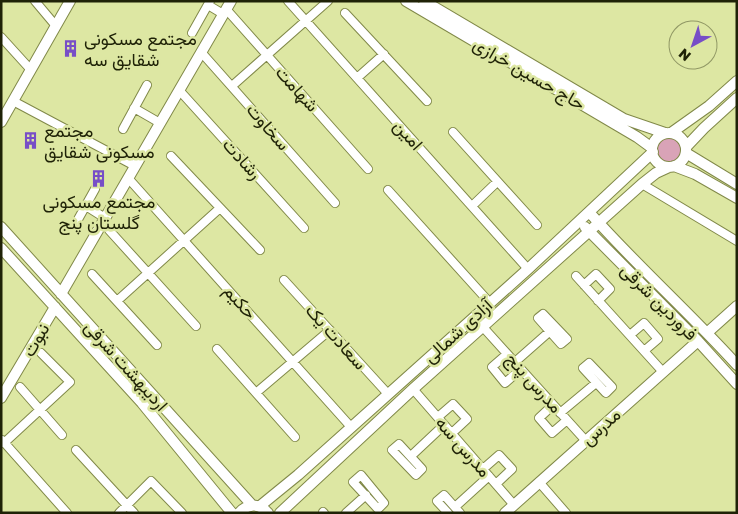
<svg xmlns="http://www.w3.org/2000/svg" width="738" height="514" viewBox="0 0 738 514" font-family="'Golos Text',Vazirmatn,sans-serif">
<rect width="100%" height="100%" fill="#dde7a3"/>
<!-- green -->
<path fill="#d9a3b7" d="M656 150a13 13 0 1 1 26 0a13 13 0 1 1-26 0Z"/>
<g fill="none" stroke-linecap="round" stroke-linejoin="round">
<defs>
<path id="street" d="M35,1l21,25
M288,1l240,268
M208,5l15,9
M226,9l142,160
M345,13l82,88
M192,33l18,-32
M1,37l30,33
M201,52l134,151
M357,78l27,-24
M232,86l96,-85
M179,90l125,138
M13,101l122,65
M134,108l26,15
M123,129l24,-44
M453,132l84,93
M171,156l89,94
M128,178l223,249
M642,184l95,57
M388,190l102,113
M86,206l19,12
M472,206l25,-24
M76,223l19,-34
M109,230l87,96
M92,274l65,71
M576,276l87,96
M284,280l104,114
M584,285l12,-11 14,15 -12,12
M117,301l103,-93
M543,314l24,25 -6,5 -23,-26z
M482,326l104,115
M630,335l14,-12 14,16 -14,12
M217,349l78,88
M507,354l-15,13 13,16 16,-14
M515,362l34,-30
M589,363l23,24 -6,6 -23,-25z
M20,387l42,48
M413,389l101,116
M257,392l73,-62
M553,405l-14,13 13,15 15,-13
M560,413l36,-30
M438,417l15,-13 14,15 -15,14
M2,440l65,73
M4,443l66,-61 -29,-29
M399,444l23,25 -6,6 -24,-25z
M76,450l58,63
M411,456l33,-31
M483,469l16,-14 13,14 -16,15
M361,475l23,28 -6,6 -25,-27z
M539,482l27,31
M455,507l34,-31
M323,512l1,1
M119,513l32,-32 31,32
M346,513l20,-18
M448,513l-11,-12 7,-6 16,18"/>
<path id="secondary" d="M406,1l231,136 15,11
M424,1l200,118 41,14
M1,122l69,-121
M671,133l38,-27 28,-25
M652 150a17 17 0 1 1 34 0a17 17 0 1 1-34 0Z
M686,147l18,-19 33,-30
M686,153l51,31
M674,166l21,8 42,24
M589,212c47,53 100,100 148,153
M1,227l251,278
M585,227l113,114 39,43
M1,248l141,155 90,110
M61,294l170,-293
M708,332l29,-26
M1,398l54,-91
M260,506l38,-31 230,-206 125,-117
M239,513c9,-10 20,-10 29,0
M280,513l133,-124 229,-205 14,-11 13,-6
M505,513l193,-172"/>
</defs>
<!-- street casing -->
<use href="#street" stroke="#818949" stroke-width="10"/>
<!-- secondary casing -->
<use href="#secondary" stroke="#818949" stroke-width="12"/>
<!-- street -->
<use href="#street" stroke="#fff" stroke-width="8"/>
<!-- secondary -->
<use href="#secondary" stroke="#fff" stroke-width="10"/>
</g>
<!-- icons -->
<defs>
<symbol id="building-bare" viewBox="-9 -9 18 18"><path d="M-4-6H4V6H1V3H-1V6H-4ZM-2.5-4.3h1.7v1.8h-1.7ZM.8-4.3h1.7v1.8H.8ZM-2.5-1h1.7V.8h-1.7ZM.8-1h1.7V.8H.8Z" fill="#774ec7" stroke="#dde7a3" stroke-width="2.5" paint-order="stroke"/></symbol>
</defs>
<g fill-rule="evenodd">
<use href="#building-bare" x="58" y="36" width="25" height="25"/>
<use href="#building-bare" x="18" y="128" width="25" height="25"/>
<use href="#building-bare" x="86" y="166" width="25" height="25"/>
</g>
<g text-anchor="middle" stroke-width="5" stroke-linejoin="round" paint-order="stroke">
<!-- poi labels -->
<g font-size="18" fill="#1f2207" stroke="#dde7a3" text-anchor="start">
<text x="84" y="45">مجتمع مسکونی<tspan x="84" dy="21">شقایق سه</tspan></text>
<text x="44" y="137">مجتمع<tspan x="44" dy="21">مسکونی شقایق</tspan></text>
<text x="99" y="208" text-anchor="middle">مجتمع مسکونی<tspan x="99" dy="21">گلستان پنج</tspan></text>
</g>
<!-- street labels -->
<g font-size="18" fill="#1f2207" stroke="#dde7a3">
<text transform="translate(529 74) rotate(30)" y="6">حاج حسین خرازی</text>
<text transform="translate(297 89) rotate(48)" y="6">شهامت</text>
<text transform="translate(268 127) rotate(49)" y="6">سخاوت</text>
<text transform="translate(408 135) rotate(48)" y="6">امین</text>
<text transform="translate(242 159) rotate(48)" y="6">رشادت</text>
<text transform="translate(240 302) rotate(48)" y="6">حکیم</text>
<text transform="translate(659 302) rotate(45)" y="6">فروردین شرقی</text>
<text transform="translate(458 331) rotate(-42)" y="6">آزادی شمالی</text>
<text transform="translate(336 337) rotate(48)" y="6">سعادت یک</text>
<text transform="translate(36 340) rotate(-60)" y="6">نبوت</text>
<text transform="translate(126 366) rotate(48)" y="6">اردیبهشت شرقی</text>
<text transform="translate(534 383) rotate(48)" y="6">مدرس پنج</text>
<text transform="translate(601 427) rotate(-42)" y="6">مدرس</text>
<text transform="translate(463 447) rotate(49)" y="6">مدرس سه</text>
</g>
</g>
<!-- border -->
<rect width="738" height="514" fill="none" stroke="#1f2207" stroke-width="5"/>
<!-- north arrow -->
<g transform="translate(693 45) rotate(220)"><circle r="24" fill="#dde7a3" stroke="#919865"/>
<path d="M0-4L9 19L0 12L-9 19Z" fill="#774ec7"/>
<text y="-8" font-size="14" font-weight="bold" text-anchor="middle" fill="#1f2207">N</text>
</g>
</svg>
